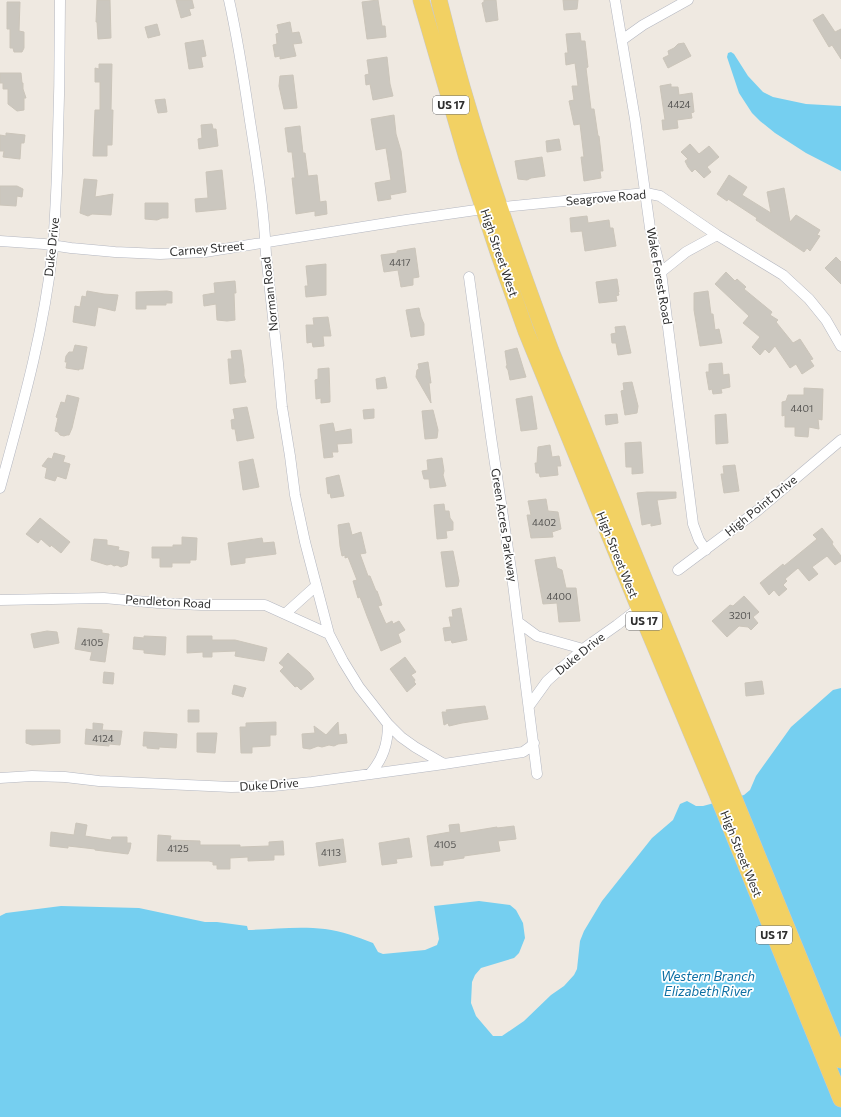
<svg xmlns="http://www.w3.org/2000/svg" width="841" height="1117" viewBox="0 0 841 1117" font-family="Commissioner,sans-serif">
<rect width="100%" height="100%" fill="#efe9e1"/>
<!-- water -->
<path fill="#75cff0" d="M731,52l3,2 14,22 15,16 10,5 33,7 35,2v65l-35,-18 -31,-20 -15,-12 -8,-8 -13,-20 -12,-36 1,-4z
M841,688v429h-841v-201l6,-3 55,-7 78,2 66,14h12l30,4 1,4c26,-1 52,-4 77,-1 17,2 32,8 48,14l5,9 5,2 42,-4 12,-5 2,-6 -5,-33 45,-5 31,4 6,5 7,13 2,15 -6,15 -5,5 -33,10 -6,7 -3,7 -1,21 5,13 17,20h9l22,-15 27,-26 13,-9 10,-11 3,-6 3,-28 4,-10 18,-30 50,-63 21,-18 7,-16 7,-3 9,5h7l41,-11 6,-5 6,-14 35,-49 42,-37z"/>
<!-- building -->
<path fill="#cbc7bf" stroke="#cbc5ba" d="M97,0h13l1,38 -13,1 -1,-17h-1z
M176,0h16l2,8 -5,1 2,6 -10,3z
M378,0l4,26h3l1,11 -19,2 -5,-37z
M484,0h12l2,20 -12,2 -4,-19 2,-1z
M563,0h15l-1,9 -13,1z
M7,2h13l-1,29 5,1v16l-2,4h-8l-1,-4h-3v-19h-3z
M823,14l12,18 6,-3v30l-9,-14 -3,2 -16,-27z
M290,22l2,11 7,-1 3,11 -9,1 3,12 -16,3v-3l-5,1 -2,-12 4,-1 -1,-10 3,-1 -2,-8z
M157,24l3,11 -12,3 -3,-11z
M580,33l1,8h4l3,26 -2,1 5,41h3l4,27h1l4,35h-3l1,7 -17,3 -3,-24h3l-4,-33 -6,1 -5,-24 5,-1 -2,-14h6l-3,-23 -9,2 -1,-12h3l-2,-19z
M203,40l3,16 -5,1 2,10 -14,2 -4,-26z
M684,43l7,13 -23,12 -5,-10 6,-3 -1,-4 6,-3 4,-4z
M387,57l3,27 3,12 -20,4 -3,-16 -4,1 -1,-10 4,-1 -2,-14z
M99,64h13l-1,46h2l-1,35h-5v11h-14l2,-46h5v-28h-5v-14l4,1z
M0,73h21l1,10h1v6l3,9h-2v12l-7,1 -9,-7v-15h-5v-6h-3z
M293,75l4,33 -13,1 -5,-23 1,-10z
M671,84v3h7l1,8 13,-2 2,19 -3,1 1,5 -15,2 1,8 -15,2 -1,-10h3l-5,-34z
M165,99l2,13 -9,1 -3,-13z
M394,115l2,19 5,17 5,41 -16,3 1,4 -13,2 -3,-18 16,-3 -5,-32 -10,2 -5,-31z
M212,124l1,5h3l2,17 -19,3 -1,-10 4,-1 -1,-13z
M300,126l3,27h2l3,23 9,-1 3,27 6,-1 1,13 -12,2v-5l-19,3 -4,-36h3l-3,-26h-4l-3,-24z
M6,133l19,2 -1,8h-3l-1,16 -17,-2 1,-6h-4v-16l6,1z
M559,139l2,11 -14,2 -1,-11z
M690,144l9,10 10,-8 10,11 -12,10 4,5 -7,6 -9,-9 -3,3 -4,-5 -3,-6 3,-2 -7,-7z
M542,157l3,19 -14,2 -4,2 -9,-1 -3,-18z
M222,170l4,39 -30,3 -1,-13 13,-1 -2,-26z
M729,175l18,12 -5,8 29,18 -4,-21 17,-4 6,34 6,-7 24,15 -3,5 3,1 -10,15 -3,-3 -3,4 -48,-32 1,-2 -29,-19 -1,2 -10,-7z
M84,179l13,1 -2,17 18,-3 -2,21 -19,-1 -4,2 -8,-3z
M0,186h17l6,3 -1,8 -5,-1 -1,10 -16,-1z
M145,203h23v15h-6l-5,2 -12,-1z
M587,216l1,7 21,-3 1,8h3l3,18 -31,5 -3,-20 -11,1 -1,-14z
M415,248l4,29 -6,1v7l-12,2 -3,-17 -14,2 -3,-17 16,-2v-2z
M836,257l5,5v22l-16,-16z
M326,264v31l-20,2 -1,-11h3l-2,-20z
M726,272l9,9 2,-2 9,8 -2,2 28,23 -2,3 8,5 -2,2 17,21 7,-4 13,20 -3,1 4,6 -12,8 -6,-10 -6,4 -15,-22 -6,7 -4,-4 -5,6 -8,-8 8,-10 -17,-14 6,-7 -34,-32z
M617,279l2,13h-1l1,3 -3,1 1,5 -18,2 -3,-21z
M235,281l1,12h-2l1,27 -8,1 -10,-1 -1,-16 -12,2 -1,-11 12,-2 -1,-10z
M87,291l17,3 14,1 -3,16 -17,-4 -3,19 -22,-4 2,-16 5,1 2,-11 4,1z
M167,291l5,1v11h-6v2h-20v4h-10v-17z
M708,291l3,23h2l2,16 4,-1 3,14 -22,3 -6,-36v-17z
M419,308l2,9 3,7v11l-13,2 -5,-27z
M328,317l3,19h-8l1,10 -11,1 -1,-5 -5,1 -1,-18h8l-1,-7z
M625,326l6,27 -13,2 -2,-12h-4l-1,-9 5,-1 -1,-6z
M75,345l12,2 -4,22h-4v1l-13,-2 1,-6h-2l1,-6 3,-4h4z
M517,348l9,29 -16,3 -2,-10 -2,-3 1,-2 -2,-14z
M241,350l3,20v6l2,6 -16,2 -2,-25h4l-1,-8z
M428,362l3,21h-2l2,20 -15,-26 1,-7 2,-1 -1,-5z
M722,363l1,12 6,-1 1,13 -9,2 1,4 -9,1 -1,-5 -3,1 -3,-18h3v-8z
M329,368l1,29v5l-9,1v-5l-5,1 -1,-19 3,-1v-10z
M385,377l2,11 -10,1 -1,-10z
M632,382l6,24 -1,7 -12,2 -4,-24 3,-1 -1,-7z
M804,388l19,1 -1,31 -4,-1 1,10 -10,-2 -1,10 -13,-1v-9h-10v-12l-3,1v-14l4,-1 2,-6h16z
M67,395l12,3 -7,30 -3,7h-2l-3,1 -4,-1 -2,-3 -3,-1 3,-13 -2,-1 5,-15 4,1z
M532,396l5,33 -16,2 -5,-32z
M247,407l7,31 -17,3 -2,-12h-3l-1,-9 4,-1 -2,-10z
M374,409v9l-10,1 -1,-9z
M433,410l5,20 -1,8 -12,1 -3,-28z
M617,414l1,9 -12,2 -1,-10z
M726,414l2,29 -12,1 -1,-29z
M333,423l2,9 16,-3 1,14 -15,1 1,8h-6l1,5 -9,1 -4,-33z
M641,442l2,31 -11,1v-7h-6l-1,-24z
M550,445l2,12 7,-1 2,10h-4l1,9 -18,2 -1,-4h-3l-1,-10h2l1,-16z
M54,453l11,3 -2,6 7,2 -4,15 -9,-3 -2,5 -10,-3 2,-10 -5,-2 6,-8 4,1z
M442,458l2,13 -1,4 3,11 -16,2 -1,-9h-5l-2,-8 6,-1 -1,-10z
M253,459l6,28 -16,3 -4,-28z
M735,465l4,26 -15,2 -3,-19h3l-1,-8z
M339,475l5,21 -13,2 -1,-5 -2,1 -2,-16z
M647,492h29v6l-19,2 4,24 -10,2v-3l-9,2 -5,-32z
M546,499l2,12 10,1 3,17 -9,3 1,5 -22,1 -4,-23h4l-3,-14z
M444,504l1,7h4l1,7 3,4v8l-7,1 1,7 -10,1 -3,-34z
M40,518l30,24 -9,11 -10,-8 -1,2 -9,-8 -3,4 -12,-9z
M349,523l3,12 9,-3 5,21 -6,1 8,22h2l6,15h1l5,14 -4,1 8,18 6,-3 1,3 6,-3 6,9 -7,4 3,8 -20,9 -14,-35 -7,-19 -2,1 -5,-17 4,-1 -9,-23 -3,1v-3l-3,1 -2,-10 -2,-21z
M822,528l11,14 -1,2 9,12v5l-6,4 -8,-9 -15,11 6,7 -9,7 -11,-13 -13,11 2,2 -4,4 4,4 -8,7 -5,-6 -5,5 -9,-12 23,-19 1,2 33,-27 -4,-4z
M182,537l15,1 -1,22h-6v3h-18v4h-12v-9h-8v-11h21v-2h9z
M262,538l1,5 11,-1 2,12 -31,4v5l-14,2 -3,-22z
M94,539l13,1v5l12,2 -1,3 11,2 -2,13 -6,2 -4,-2 -3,1 -3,-2 -4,1 -16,-5z
M453,551l6,30 -1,5 -12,1 -5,-35z
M555,557l2,11 5,2 4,18h10l4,33 -21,1 -2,-19 -14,1 -8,-44z
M744,596l15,16 -6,5 5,6 -7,7 -3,-3 -9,-1 -12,11 -15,-16 18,-16 3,1z
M461,608l6,32 -15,3 -1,-3 -6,1 -2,-13 8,-1 -2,-10h4l-1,-7z
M78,628l24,2v3l7,1 -4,28 -15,-2 2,-8 -17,-3z
M47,631l10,1 2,11 -25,5 -3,-14z
M144,636l22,1 -1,18 -21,-2v-3l-11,-1 1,-12 10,1z
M187,636h25v4h23l32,8 -3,13 -29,-5 1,-5 -24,1v5h-9v-5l-16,1z
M288,653l22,20 4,6 -13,11 -4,-4 -2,1 -15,-16 4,-4 -5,-4z
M405,657l11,15 -5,3 4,5 -1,2 2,2 -9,8 -17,-23z
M104,672l10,1 -1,11 -10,-1z
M762,681l2,13 -18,2 -1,-13z
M234,685l12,3 -3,9 -11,-3z
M485,706l3,13 -26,4 -13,3 -1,-3 -4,2 -2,-13h5l-1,-2z
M188,710h11v12h-11z
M276,722v13h-6v11l-18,1v6h-11l-1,-26h6v-4z
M338,722l1,13 7,-1 1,9 -9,1 -4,2 -5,-1 -7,2 -4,-1 -8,3 -7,-1 -1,-14 13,-1 -1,-7 12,9z
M93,723l10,1 -1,6 20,1 -2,14 -11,-1v2l-24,-2 1,-15 7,1z
M26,730h34v13l-28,2 -6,-2z
M144,732l33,2 -1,14 -17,-1v2l-12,-1v-2h-4z
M197,733h20l-2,20 -18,-1z
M76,823l11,2 -2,11 26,4 1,-3h15v6h4l-1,6 -2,5 -33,-4v-1l-27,-3v2l-18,-2 1,-14 23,3z
M459,824l1,9 37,-6v1l17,-2 2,13 -18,2 2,10 -36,5v2l-21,3v4l-12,1 -4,-30 23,-4 -1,-7z
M158,835l13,1 -1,4 30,1v4h40v2l29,-1v-4l14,-1 1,14h-10v5l-26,1v-4l-18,1v11h-13v-4h-4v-3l-4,-1h-52z
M409,838l3,19 -16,2 1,4 -15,2 -3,-22z
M343,839l3,23 -27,4 -3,-23z"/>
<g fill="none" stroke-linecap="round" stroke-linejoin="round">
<defs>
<path id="street" d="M229,0c9,40 15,80 21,121 7,44 14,89 16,133l12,109 4,44 8,49 5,39 10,47 24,92 14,27 16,26 29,37 13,13 14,10 29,17
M615,0l20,119 15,109 11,44 32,252 6,16 7,10
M622,40l21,-15 45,-25
M0,241l44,3 27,4 44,4 45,2 45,-2 201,-32 77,-11 163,-16 14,3 57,39 66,40 26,24 17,21 15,26
M661,272l25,-20 31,-17
M469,277l22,160 21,139 25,198
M0,488c22,-80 45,-160 53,-243 2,-24 3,-48 4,-72 2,-58 3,-115 3,-173
M678,570l79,-59 84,-71
M0,600l104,-2 54,5 43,2h64l64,29
M286,613l30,-27
M518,622l19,14 46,13
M529,706l18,-25 36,-32 34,-24 22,-17
M370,774c13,-15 18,-30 18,-50
M0,778l32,-2 33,1 34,4 132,6 42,-1 39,-4 132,-18 79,-12 7,-5 4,-4"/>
<path id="primary" d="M421,0l46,158 31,94 28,79 113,277 78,186 124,305
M439,0c29,120 69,236 112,351l290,709"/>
</defs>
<!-- street casing -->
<use href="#street" stroke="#b4b7c1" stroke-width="11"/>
<!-- primary casing -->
<use href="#primary" stroke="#c9c9c9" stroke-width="17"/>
<!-- street -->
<use href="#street" stroke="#fff" stroke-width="10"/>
<!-- primary -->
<use href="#primary" stroke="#f2d163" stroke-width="16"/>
</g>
<g text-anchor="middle" stroke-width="3.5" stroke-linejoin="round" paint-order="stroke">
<!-- number labels -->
<g font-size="10" fill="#555452">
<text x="679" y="108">4424</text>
<text x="400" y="266">4417</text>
<text x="802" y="412">4401</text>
<text x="544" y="526">4402</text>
<text x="559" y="600">4400</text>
<text x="740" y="619">3201</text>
<text x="92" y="646">4105</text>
<text x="103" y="742">4124</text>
<text x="445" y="848">4105</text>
<text x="178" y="852">4125</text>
<text x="331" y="856">4113</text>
</g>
<!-- shield labels -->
<g fill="#fff" stroke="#6d6d6d" stroke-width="1">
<rect x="433" y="96" width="36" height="18" rx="3"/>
<rect x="626" y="612" width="36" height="18" rx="3"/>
<rect x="756" y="926" width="36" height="18" rx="3"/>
</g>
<g font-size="11" font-weight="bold" fill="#2e2e2e">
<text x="451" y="109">US 17</text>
<text x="644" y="625">US 17</text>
<text x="774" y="939">US 17</text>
</g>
<!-- street labels -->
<g font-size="12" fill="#2e2e2e" stroke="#fff">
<text transform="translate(606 198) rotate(-5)" y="4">Seagrove Road</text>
<text transform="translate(52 247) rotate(-84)" y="4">Duke Drive</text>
<text transform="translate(207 249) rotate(-5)" y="4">Carney Street</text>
<text transform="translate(499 253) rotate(71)" y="4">High Street West</text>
<text transform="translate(659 276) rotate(80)" y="4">Wake Forest Road</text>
<text transform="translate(270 294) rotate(-96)" y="4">Norman Road</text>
<text transform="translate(761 506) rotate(-39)" y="4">High Point Drive</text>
<text transform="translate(504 525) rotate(81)" y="4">Green Acres Parkway</text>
<text transform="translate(617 555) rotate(68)" y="4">High Street West</text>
<text transform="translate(168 602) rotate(3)" y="4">Pendleton Road</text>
<text transform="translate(580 654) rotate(-39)" y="4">Duke Drive</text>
<text transform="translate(269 785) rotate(-4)" y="4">Duke Drive</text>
<text transform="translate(741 854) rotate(68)" y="4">High Street West</text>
</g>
<!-- water labels -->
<g font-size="13" font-style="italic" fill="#0d6fa3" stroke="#fff">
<text x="708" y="981">Western Branch<tspan x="708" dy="15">Elizabeth River</tspan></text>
</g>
</g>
</svg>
